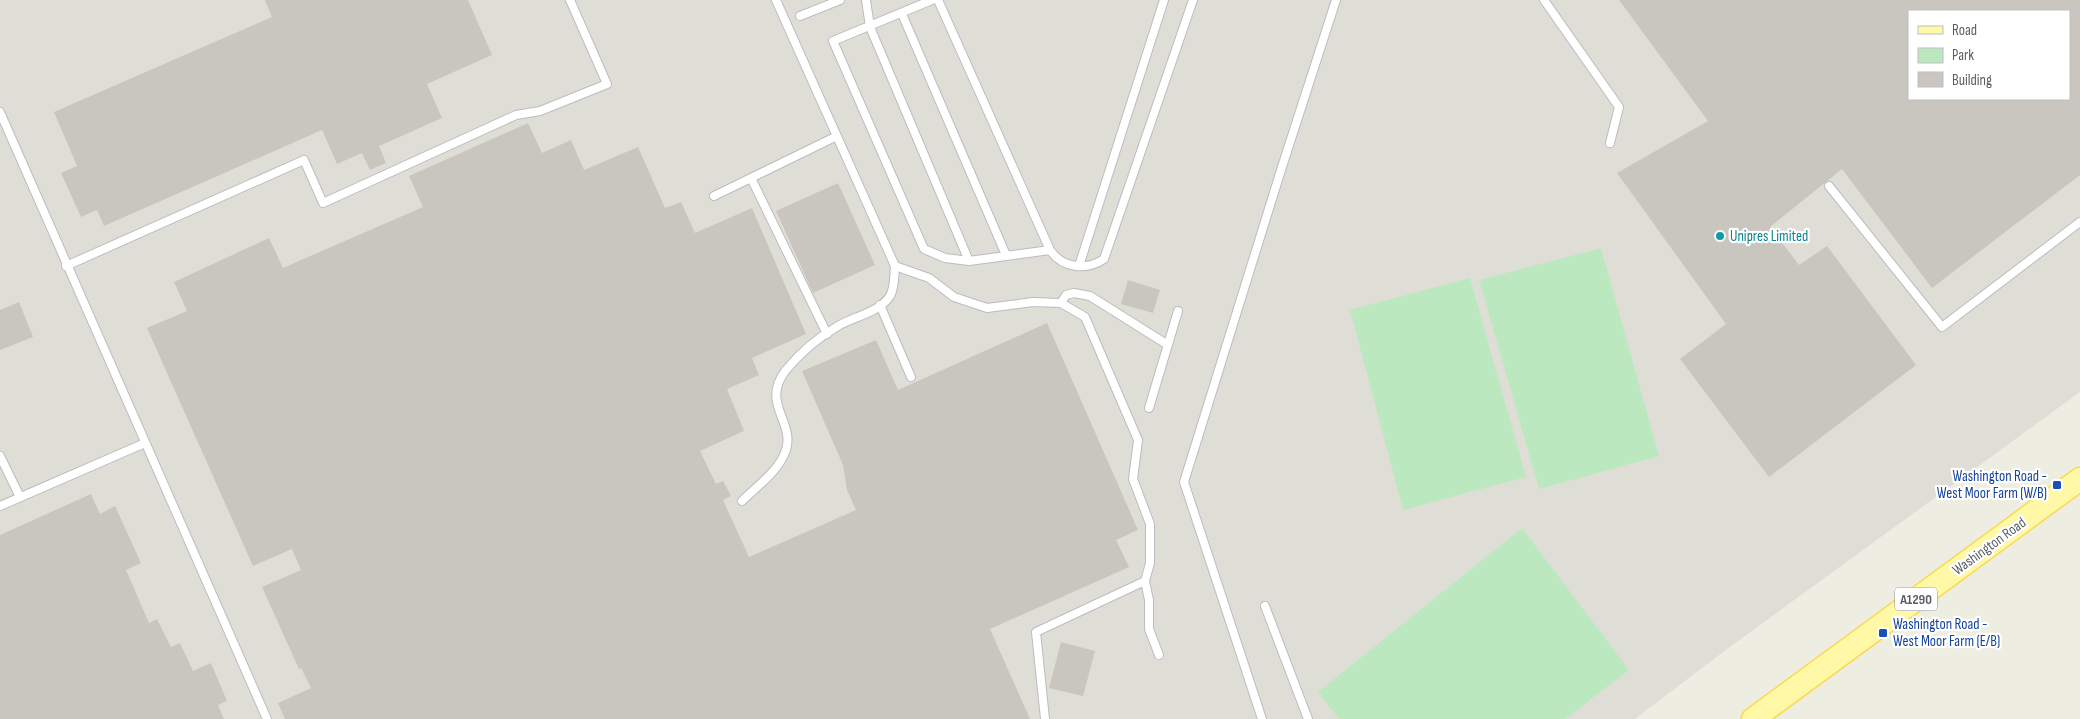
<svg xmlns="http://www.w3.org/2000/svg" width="2080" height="719" viewBox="0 0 2080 719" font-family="'Sofia Sans Condensed',sans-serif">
<rect width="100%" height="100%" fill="#eeede2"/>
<!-- industrial -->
<path fill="#dfded6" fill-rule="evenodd" d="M0,0h2080v392l-353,257 -92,70h-1635zM1909,11h160v88h-160z"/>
<!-- green -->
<path fill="#bce8c0" d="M1601,248l58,208 -120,33 -60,-209z
M1470,278l56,199 -123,33 -53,-200z
M1522,528l107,142 -64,49h-226l-21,-27z"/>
<!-- building -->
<path fill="#c9c6bf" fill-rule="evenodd" d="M265,0h203l24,55 -65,29 15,34 -63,28 7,17 -16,7 -8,-17 -25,11 -15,-34 -218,96 -7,-16 -16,7 -20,-44 16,-7 -23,-54 218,-95z
M1619,0h461v175l-148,113 -90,-119 -72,58 29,38 28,-19 89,119 -147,112 -89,-118 46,-35 -109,-151 91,-52zM1909,11h160v88h-160z
M528,123l14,30 29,-13 13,30 54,-23 27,61 16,-6 14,31 57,-25 54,126 -54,24 7,17 -32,14 17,42 -44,20 16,33 7,-3 8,15 -8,4 26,57 107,-47 -9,-20 -4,-25 -41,-94 74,-31 22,50 149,-67 91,207 -22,10 13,27 -139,62 40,90h-745l-7,-16 33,-15 -10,-20 -2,1 -37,-82 39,-17 -9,-21 -39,17 -106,-238 40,-17 -13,-29 95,-44 14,30 140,-61 -14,-31z
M838,183l37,82 -62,28 -37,-82z
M1128,280l32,10 -7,23 -32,-9z
M19,302l14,35 -33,13v-40z
M91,494l9,20 15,-8 26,57 -15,7 23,53 8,-4 14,28 9,-4 13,28 18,-8 16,38 -9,4 6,14h-224v-184z
M1061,642l34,9 -12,45 -34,-8z"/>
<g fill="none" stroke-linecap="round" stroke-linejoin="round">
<defs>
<path id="lane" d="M776,0l119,266 34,12 25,19 33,11 46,-6 28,1 24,14 53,123 -5,39 17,45v39l-5,18 -109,51 9,87
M866,0l4,27 99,234
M932,0l-99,41 91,208 21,9 24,3 81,-11
M938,0l112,250c12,18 36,21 54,9l89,-259
M1544,0l75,107 -9,36
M902,14l104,241
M800,16l40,-16
M0,112l267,607
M751,178l76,156
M1829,186l113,141 138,-105
M714,196l123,-60
M66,266l238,-106 19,43 193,-88 24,-4 67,-27 -37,-84
M1079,266l85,-266
M1061,303l5,-8 8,-2 16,3 78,49
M880,305l31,72
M1149,408l29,-97
M0,456l20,41
M742,501c15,-15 37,-30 44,-51 9,-29 -26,-47 0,-80 14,-17 33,-33 52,-44 15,-9 42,-14 52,-30 5,-9 4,-20 5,-30
M0,506l145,-63
M1145,581l4,19v29l10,26
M1265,606l43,113
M1262,719l-78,-237 97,-312 55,-170"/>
<path id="primary" d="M1753,719l327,-240"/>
</defs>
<!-- lane casing -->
<use href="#lane" stroke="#babcc2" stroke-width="10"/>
<!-- primary casing -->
<use href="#primary" stroke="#fbd94e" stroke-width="25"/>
<!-- lane -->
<use href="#lane" stroke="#fff" stroke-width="8"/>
<!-- primary -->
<use href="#primary" stroke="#fff8a6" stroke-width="22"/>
</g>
<!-- markers -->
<circle fill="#0f9aa8" stroke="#fff" stroke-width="2" cx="1720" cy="236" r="5"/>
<g fill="#1a4fb4" stroke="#fff" stroke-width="2">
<rect x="2052" y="480" width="10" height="10" rx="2.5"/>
<rect x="1878" y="628" width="10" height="10" rx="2.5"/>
</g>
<g text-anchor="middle" stroke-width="4.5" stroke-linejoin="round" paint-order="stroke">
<!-- shield labels -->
<rect fill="#fff" stroke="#8c8e92" stroke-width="1" x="1895" y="587.5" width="42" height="23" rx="4"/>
<g font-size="14" font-weight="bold" fill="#5a5e64">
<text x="1916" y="604">A1290</text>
</g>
<!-- culture labels -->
<g font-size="15" fill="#0d838f" stroke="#fff" text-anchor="start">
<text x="1730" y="241">Unipres Limited</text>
</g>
<!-- transit labels -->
<g font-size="15" fill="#164399" stroke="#fff" text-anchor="end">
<text x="2047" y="481">Washington Road -<tspan x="2047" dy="17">West Moor Farm (W/B)</tspan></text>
<text x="1893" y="629" text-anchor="start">Washington Road -<tspan x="1893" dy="17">West Moor Farm (E/B)</tspan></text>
</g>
<!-- street labels -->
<g font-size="15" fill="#5a5e64" stroke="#fff">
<text transform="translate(1989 546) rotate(-36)" y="5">Washington Road</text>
</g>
</g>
<!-- legend -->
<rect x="1908" y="10" width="162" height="90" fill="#ffffff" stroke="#bdbfc1"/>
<rect x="1918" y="26" width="25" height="8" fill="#fff8a6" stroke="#bdbfc1"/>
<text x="1952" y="35" font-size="15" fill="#5a5e64">Road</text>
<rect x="1918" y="48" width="25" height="15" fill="#bce8c0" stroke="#bdbfc1"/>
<text x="1952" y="60" font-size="15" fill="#5a5e64">Park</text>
<rect x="1918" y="72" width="25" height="15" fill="#c9c6bf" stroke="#bdbfc1"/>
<text x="1952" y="85" font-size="15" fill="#5a5e64">Building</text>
</svg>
